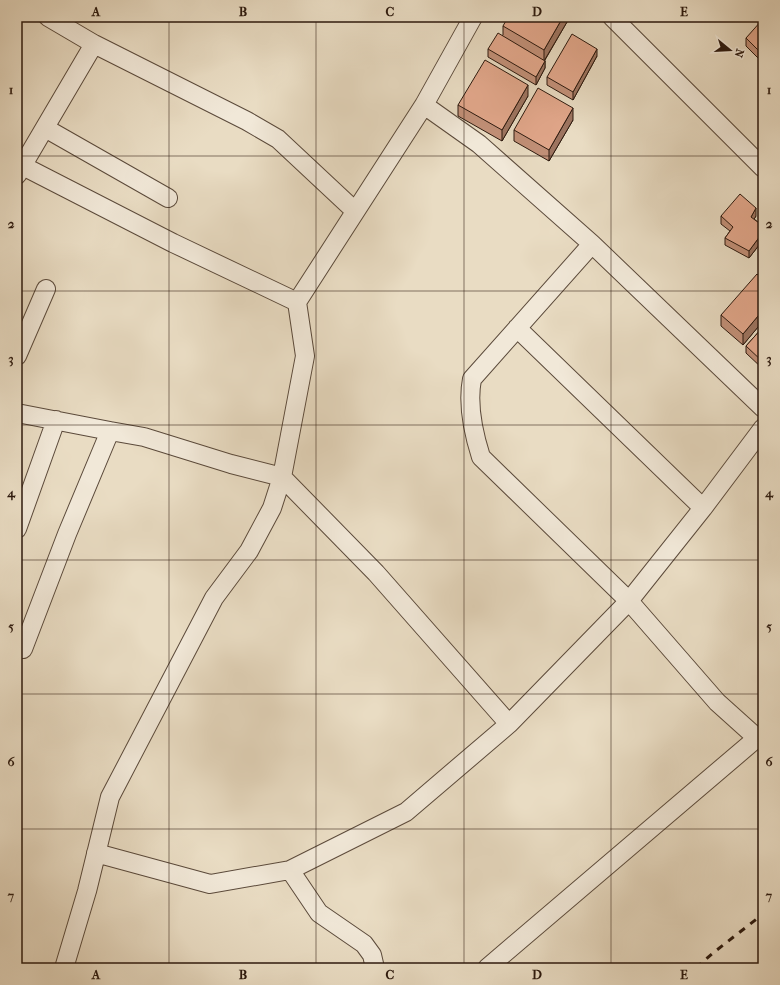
<svg xmlns="http://www.w3.org/2000/svg" width="780" height="985" viewBox="0 0 780 985" font-family="'IM FELL French Canon',serif">
<rect width="100%" height="100%" fill="#e9dcc3"/>
<filter id="stains"><feTurbulence type="fractalNoise" baseFrequency=".005" numOctaves="4"/><feColorMatrix values="0 0 0 0 .2 0 0 0 0 .09 0 0 0 0 .02 0 0 0 .5 -.17"/></filter>
<radialGradient id="worn" r=".72"><stop offset=".6" stop-color="#630" stop-opacity="0"/><stop offset="1" stop-color="#630" stop-opacity=".3"/></radialGradient>
<g fill="none" stroke-linecap="round" stroke-linejoin="round">
<defs>
<path id="minor" d="M48,17l46,27 153,77 31,18 77,72
M612,17l151,151
M424,105l55,39 113,100 171,164
M45,128l123,70
M17,163l156,80 124,59 8,54 -23,121 94,96 133,151
M17,175l77,-131
M592,244l-120,135c-5,26 1,53 9,78l148,144 88,101 40,36
M297,302l127,-197 49,-88
M517,328l186,180
M17,356l29,-67
M17,413l93,18 34,6 87,27 51,13 -10,31 -23,43 -35,47 -104,199 -23,94 -23,77
M17,529l39,-109
M23,649l44,-115 43,-103
M96,853l114,31 80,-14 116,-58 103,-88 120,-123 74,-93 60,-80
M290,870l29,43 45,31 8,11 3,13
M487,968l270,-230 6,-4"/>
</defs>
<!-- minor casing -->
<use href="#minor" stroke="#5b4a3b" stroke-width="20"/>
<!-- minor -->
<use href="#minor" stroke="#f1e8d8" stroke-width="18"/>
<!-- rail -->
<path stroke="#2c190e" stroke-width="3" stroke-dasharray="7 7" stroke-linecap="butt" d="M696,968l17,-15 50,-39"/>
</g>
<!-- wall -->
<path fill="#c29078" stroke="#2c190e" d="M567,17v5l-22,38v8l-9,17 -48,-28v-8l15,-14v-9z
M763,21v42l-17,-17v-8z
M597,56l-24,44 -26,-15v-8z
M528,96l-26,45 -44,-25v-11z
M573,120l-24,41 -35,-20v-11z
M721,216h35l-2,3 9,7v14l-14,18 -24,-13v-7l5,-7 -9,-7z
M763,279v42l-20,24 -22,-19v-11z
M763,327v42l-17,-16v-7z"/>
<!-- shaded-wall -->
<path fill="#9e7561" stroke="#2c190e" d="M563,17h4v5l-23,39v-11z
M597,49v7l-24,44v-8z
M545,61v7l-9,17v-8z
M528,85v11l-26,45v-11z
M573,108v12l-24,41v-11z
M756,208v8l-5,8v-7z
M763,232v8l-14,18v-7z
M763,310v11l-20,24v-11z"/>
<!-- building -->
<path fill="#e2a78b" stroke="#2c190e" d="M508,17h55l-19,33 -41,-24z
M762,20l1,1v34l-17,-17z
M498,33l47,28 -9,16 -48,-28z
M572,34l25,15 -24,43 -26,-15z
M485,60l43,25 -26,45 -44,-25z
M538,88l35,20 -24,42 -35,-20z
M740,194l16,14 -5,9 12,9v6l-14,19 -24,-13 8,-11 -12,-11z
M757,274l6,5v31l-20,24 -22,-19z
M763,327v35l-17,-16z"/>
<!-- grid -->
<path fill="none" stroke="#2c190e" stroke-width="1" stroke-opacity="0.55" d="M169,17v951M316,17v951M464,17v951M611,17v951M17,156h746M17,291h746M17,425h746M17,560h746M17,694h746M17,829h746"/>
<!-- margin -->
<rect width="780" height="985" fill="none" stroke="#e9dcc3" stroke-width="44"/>
<!-- north arrow -->
<g transform="translate(730 50) rotate(108)" stroke="#f1e8d8" stroke-width="3" paint-order="stroke">
<path d="M0-3L7 15L0 10L-7 15Z" fill="#2c190e"/>
<text y="-6" font-size="11" font-weight="bold" text-anchor="middle" fill="#2c190e">N</text>
</g>
<rect x="22" y="22" width="736" height="941" fill="none" stroke="#2c190e" stroke-width="1.5"/>
<g font-size="13" text-anchor="middle" font-weight="bold" fill="#2c190e">
<text x="96" y="16">A</text>
<text x="243" y="16">B</text>
<text x="390" y="16">C</text>
<text x="537" y="16">D</text>
<text x="684" y="16">E</text>
<text x="11" y="94">1</text>
<text x="769" y="94">1</text>
<text x="11" y="228">2</text>
<text x="769" y="228">2</text>
<text x="11" y="363">3</text>
<text x="769" y="363">3</text>
<text x="11" y="497">4</text>
<text x="769" y="497">4</text>
<text x="11" y="631">5</text>
<text x="769" y="631">5</text>
<text x="11" y="766">6</text>
<text x="769" y="766">6</text>
<text x="11" y="900">7</text>
<text x="769" y="900">7</text>
<text x="96" y="979">A</text>
<text x="243" y="979">B</text>
<text x="390" y="979">C</text>
<text x="537" y="979">D</text>
<text x="684" y="979">E</text>
</g>
<rect width="100%" height="100%" filter="url(#stains)"/>
<rect width="100%" height="100%" fill="url(#worn)"/>
</svg>
